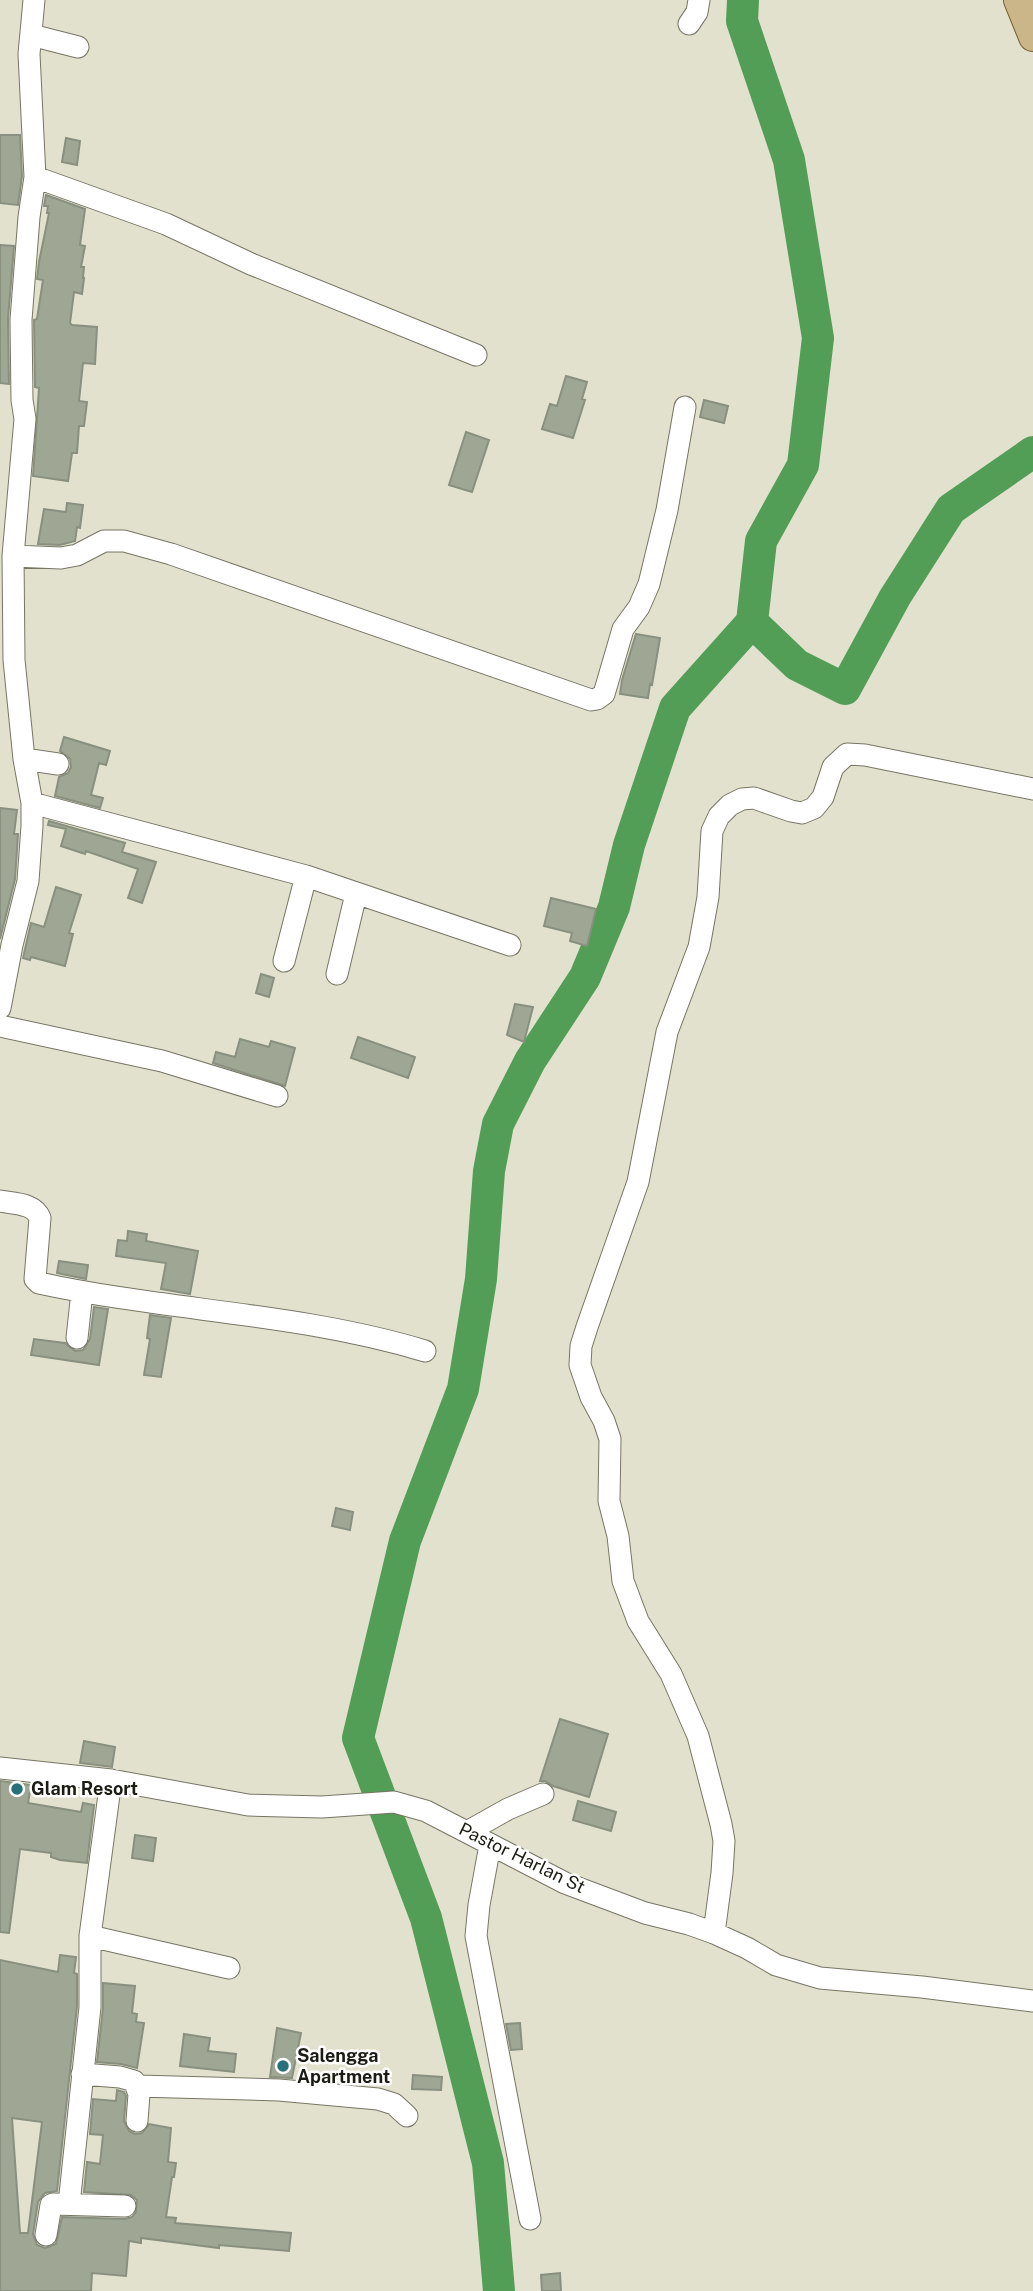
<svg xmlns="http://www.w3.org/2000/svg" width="1033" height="2291" viewBox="0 0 1033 2291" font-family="'Public Sans',sans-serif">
<rect width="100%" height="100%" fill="#e2e1ce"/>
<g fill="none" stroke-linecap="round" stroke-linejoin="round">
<!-- river -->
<path stroke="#529e56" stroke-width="32" d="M743,0l-1,21 47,139 29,178 -15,127 -42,76 -9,81 45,43 48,24 50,-92 56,-88 82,-57
M499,2291l-11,-128 -62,-245 -68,-180 47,-197 58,-152 18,-110 8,-108 9,-47 32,-63 55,-84 29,-70 15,-62 46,-137 77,-86"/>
</g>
<!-- building -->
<path fill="#9fa694" stroke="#89907f" stroke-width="2" fill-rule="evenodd" d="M0,135h20l2,41 -4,29 -18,-2z
M66,138l14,3 -3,24 -15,-3z
M46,195l39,14 -5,36 5,1 -4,21h3l-1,11h1l-2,16 -8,-2 -4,31 2,2 25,2 -2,37 -12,-1 -4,38 8,1 -3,24h-5l-2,27h-5l-4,28 -35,-5 6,-88 -4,-1 -1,-67 3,-1 6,-39 -6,-1 2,-17 10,-49h-2l1,-7h-4z
M0,245l14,1 -6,73 1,65 -9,-1z
M566,376l21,6 -5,17 3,1 -12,38 -31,-9 8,-25 7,2z
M704,400l24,6 -4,17 -24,-6z
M466,432l23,8 -17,52 -23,-7z
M67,503l16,2 -3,23 -3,-1 -2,14 -15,4 -22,-1 6,-35 22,3z
M636,634l24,4 -8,47 -2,-1 -2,14 -28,-4 2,-14z
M64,737l46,14 -4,14 -7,-2 -8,32 12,3 -3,10 -45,-12 4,-19 9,-4 3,-6 -1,-8 -10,-8z
M0,808l17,2 -3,24h4l-3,45 -15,60z
M49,821l76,22 -3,9 34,10 -14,41 -14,-5 10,-29 -52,-18 -1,3 -24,-8 5,-17 -18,-4z
M56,887l25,8 -12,38 4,1 -8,32 -34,-9 -1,3 -7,-2 8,-35 13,4z
M551,898l45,11 -9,37 -17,-5 2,-8 -28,-7z
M261,974l13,4 -5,19 -13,-4z
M515,1004l18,3 -9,35 -17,-7z
M358,1037l57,20 -7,21 -57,-20z
M240,1039l29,8 2,-6 24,7 -10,38 -72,-23 3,-11 19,5z
M128,1231l19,3 -1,7 52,10 -8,43 -29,-5 5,-26 -50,-7 2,-16 9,1z
M59,1261l29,4 -2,14 -29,-6z
M94,1307l14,2 -9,56 -68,-10 3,-16 31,4 10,8 8,-1 7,-11z
M150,1315l21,3 -10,59 -17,-2 6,-36 -3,-1z
M336,1508l17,4 -3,18 -18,-4z
M560,1719l48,15 -19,63 -36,-11 -8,-5h-5z
M84,1741l31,6 -3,20 -32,-4z
M0,1781l31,4 -3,18 53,9 2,-9 11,2 -7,58 -27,-3 -9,-3v-4l-31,-4 -11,84 -9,-1z
M578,1801l38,11 -5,19 -38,-11z
M135,1835l21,3 -3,23 -21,-3z
M60,1955l16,2 -2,16 3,1v32l-20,185 -12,2 -7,9 -5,32 4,11 8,3 11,-4 6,-27 63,2 7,-2 4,-5 1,-12 -6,-5 -47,-3 3,-30 13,2 3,-29 -13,-1 3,-35 23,2 1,-11 7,2 2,4 -2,25 5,10 6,3 7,-1 7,-9 22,4 -3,34 8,1 -2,14h-2l-6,40 10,1 -1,5 116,10 -2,18 -70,-6v3l-78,-10v5l-12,-2 -3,35 -34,-3 -1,18h-91v-331l58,12zM12,2118l30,4 -14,111h-8z
M103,1983l32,3 -3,27 5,1 -1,8 8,1 -7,45 -16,-4 -24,-2 6,-54z
M520,2023l2,26 -11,1 -5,-26z
M277,2028l24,5 -9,45 -22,-1z
M184,2034l26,4 -2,13 28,3 -2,18 -54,-6z
M413,2075l29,2 -1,13 -29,-1z
M560,2273l1,18h-19l-1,-16z"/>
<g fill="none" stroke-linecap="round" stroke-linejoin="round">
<defs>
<path id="minor" d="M689,24l8,-12 2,-12
M31,35l47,12
M35,177l131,47 85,40 225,91
M13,556l48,2 16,-3 27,-14h20l47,13 420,146 6,-1 7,-5 19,-65 16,-22 10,-23 18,-74 18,-103
M24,759l34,5
M32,803l274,73 204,69
M284,961l22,-85
M337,974l19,-80
M0,1008l12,-63 16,-64 4,-55v-23l-8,-44 -10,-99 -1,-104 12,-137 -3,-19 -1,-80 8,-103 6,-40 -6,-123 5,-54
M0,1026l162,35 115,35
M0,1201c15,3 34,2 40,17l-5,61 4,4c128,28 261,30 386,68
M77,1338l5,-46
M0,1768l111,12 137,25 74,2 72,-5 32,9 139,72 80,30 44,11 25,9 33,15 29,17 44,13 102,9 111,14
M467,1832l41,-23 35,-15
M490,1845l-11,60 -3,31 54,283
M714,1933l8,-60 2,-32 -3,-17 -23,-88 -27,-62 -33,-53 -15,-40 -5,-45 -9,-35 1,-62 -6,-18 -13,-24 -11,-32 1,-19 6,-19 51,-145 29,-150 32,-85 9,-50 4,-66 7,-15 11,-11 12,-6 12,-1 37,13 11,2 12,-5 9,-11 10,-30 14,-13 18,1 168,34
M90,1936l139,32
M82,2074l38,3 14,4 5,13 -2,27
M138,2086l141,4 99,9 16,5 13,12
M69,2204l21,-197v-71l21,-156
M46,2235l5,-30 2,-1 72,2"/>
<path id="major" d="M1018,0l15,37"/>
</defs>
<!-- minor casing -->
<use href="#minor" stroke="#777664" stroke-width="23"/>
<!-- major casing -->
<use href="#major" stroke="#77612e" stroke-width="30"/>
<!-- minor -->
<use href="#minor" stroke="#fff" stroke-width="21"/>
<!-- major -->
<use href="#major" stroke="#cbb689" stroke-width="28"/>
</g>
<!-- markers -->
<g fill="#28717a" stroke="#fff" stroke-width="2.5">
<circle cx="17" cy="1789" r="7"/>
<circle cx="283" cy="2066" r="7"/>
</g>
<g text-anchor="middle" stroke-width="5" stroke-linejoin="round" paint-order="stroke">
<!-- poi labels -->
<g font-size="18" font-weight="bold" fill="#1c1c15" stroke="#fff" text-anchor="start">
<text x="31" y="1795">Glam Resort</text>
<text x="297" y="2062">Salengga<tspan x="297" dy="21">Apartment</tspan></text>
</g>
<!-- street labels -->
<g font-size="18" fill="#1c1c15" stroke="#fff">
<text transform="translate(522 1858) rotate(26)" y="6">Pastor Harlan St</text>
</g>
</g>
</svg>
